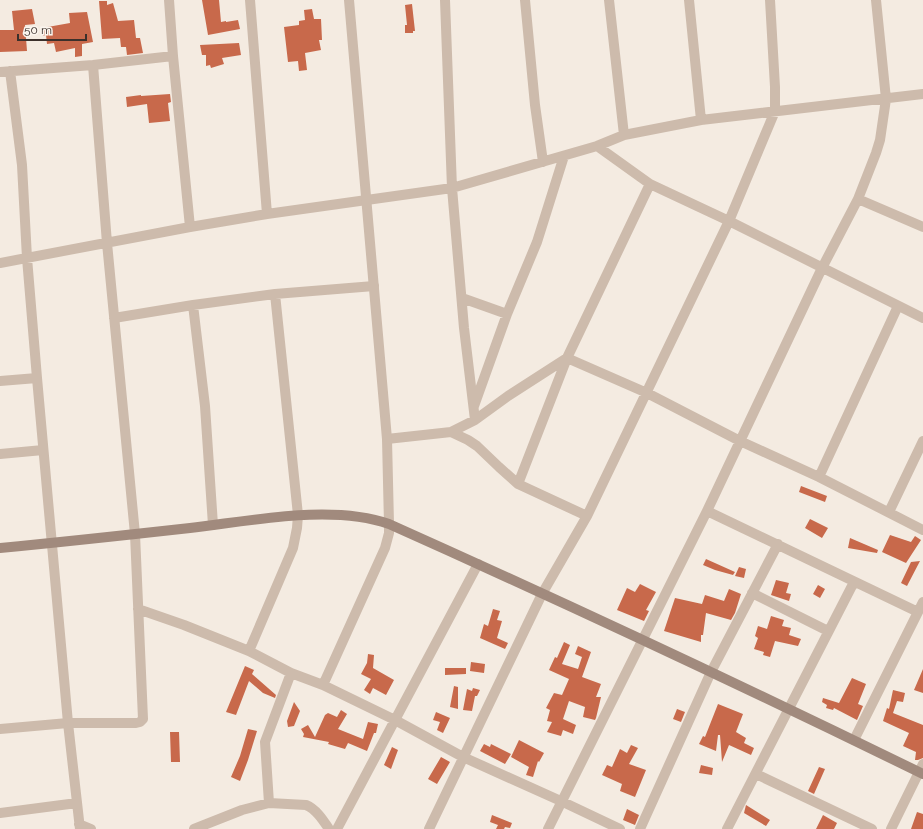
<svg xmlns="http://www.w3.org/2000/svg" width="923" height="829" viewBox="0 0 923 829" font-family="Raleway,sans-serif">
<rect width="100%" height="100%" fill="#f4ebe1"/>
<!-- building -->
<path fill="#c8694b" d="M202,0h17l2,22 5,-1v1l12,-2 2,9 -32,6z
M99,1h8v4l6,-2 5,18 16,-1 2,18h4l3,15 -16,2 -1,-8h-5l-1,-9 -18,1z
M412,4l3,27h-2v2h-8v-8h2l-2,-20z
M32,9l3,15 -10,1 2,26 -27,1v-22h14l-2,-19z
M312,9l2,10h7l1,21h-3l2,10 -16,3 2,17 -8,1 -1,-10 -10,1 -4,-35 15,-2v-4l6,-1 -1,-10z
M87,12l6,30 -11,2v12l-7,1v-9l-19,4 -2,-9 -7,1 -1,-9 -3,1 -1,-8 28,-5 -1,-10z
M239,43l2,12 -19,3 2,6 -13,4 -1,-3 -4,1v-11h-4l-2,-10z
M170,94l1,8 -3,1 2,18 -21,2 -2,-19 -20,3 -1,-10 15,-2v1z
M801,486l26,10 -2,6 -26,-10z
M810,519l18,9 -6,10 -17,-10z
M890,535l21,7 4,-6 6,4 -15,23 -24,-11z
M850,538l28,12 -1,3 -29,-5z
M706,559l29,13 -2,3 -18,-5 -12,-5z
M920,561l-13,25 -6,-3 10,-21z
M739,567l7,2 -2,9 -9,-2z
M776,580l13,3 -3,10 5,1 -2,7 -18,-6z
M640,584l16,8 -10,18 3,1 -5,10 -27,-11 10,-22 8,4z
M818,585l7,4 -5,9 -7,-4z
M729,589l12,5 -6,19 -4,7 -25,-7 -3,22h-2v7l-37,-11 11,-33 27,6 3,-9 19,6z
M493,609l7,2 -3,9 5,1 -5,17 11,5 -3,6 -25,-11 4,-14 4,2z
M771,616l13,4 -2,6 9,2 -2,7 12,4 -3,7 -23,-5 -5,16 -7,-2 1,-3 -10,-3 4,-11 -3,-2 3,-10 9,3z
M564,642l6,3 -8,19 16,5 4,-12 -7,-3 3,-8 13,6 -9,25 19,7 -5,13h5l-5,21 -1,2 -12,-3 2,-10 -16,-6 -6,18 13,6 -3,9 -10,-4 -2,6 -14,-4 5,-10 -5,-1 3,-11 -4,-2 8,-15 8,2 7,-16 -20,-9 6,-13 2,1z
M368,654l6,1 -1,13 21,12 -8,15 -13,-7 -3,6 -6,-4 7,-11 -10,-5 6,-11z
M471,662l14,2 -1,9 -14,-2z
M245,666l9,4 -2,4 24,21 -1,3 -12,-5 -14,-12 -13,34 -10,-3z
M445,668h21v6l-21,1z
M923,669v24l-9,-3z
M852,678l14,6 -8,20 5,2 -6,14 -23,-12 -1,2 -7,-2 1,-3 -5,-3 1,-4 16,5z
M454,686l4,1v22l-8,-2z
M473,688l7,2 -3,6h-2l-3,15 -9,-1 4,-21 5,2z
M893,690l12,3 -2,9 -6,-1 -4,12 30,12v33l-5,2h-3l1,-8 -13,-6 6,-13 -26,-12 4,-13 2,1z
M294,702l6,9 -6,15 -6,1 -1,-6z
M718,704l25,10 -7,18 10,6 -2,5 10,5 -3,7 -22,-10 -7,17 -2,-27h-2l-2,16 -17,-7 4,-8 2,1z
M677,709l8,3 -4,10 -8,-3z
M341,710l6,4 -9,15 25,10 5,-17 10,2 -2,9h-2l-7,18 -19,-8 -3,6 -17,-5 1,-2 -26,-5 1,-3 -3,-5 7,-4 7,12 10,-22 3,-2 9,4z
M436,712l14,6 -7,15 -6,-3 3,-8 -7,-2z
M248,729l9,2 -9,29 -8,21 -9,-4 9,-21z
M170,732h9l1,30h-9z
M519,740l25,13 -5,9 -1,-1 -5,16 -7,-2 3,-8 -18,-10z
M484,744l6,3 1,-3 20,10 -6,10 -25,-13z
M631,745l7,3 -9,16 17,6 -11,27 -15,-6 2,-7 -20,-9 5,-10 5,2 8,-18 7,4z
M392,747l6,3 -7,19 -7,-4z
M441,757l9,5 -13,22 -9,-5z
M701,765l12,3 -1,7 -13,-2z
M819,767l6,2 -11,25 -6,-3z
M746,805l24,15 -4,6 -22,-13z
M627,809l12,6 -4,10 -12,-5z
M917,812l6,2v15h-12z
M492,815l20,8 -2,5 -5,-1 -1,2h-8l2,-4 -8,-3z
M823,815l14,8 -3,6h-18z"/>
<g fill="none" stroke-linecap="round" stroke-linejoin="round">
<!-- minor -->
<path stroke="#cdbbac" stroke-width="10" d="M169,0l4,56 17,171
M250,0l17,214
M445,0l7,188 12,140 11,92
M525,0l10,105 8,57
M609,0l15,135
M689,0l12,120
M10,71l12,94 5,93 10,120 31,345 12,106
M0,72l93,-7 80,-9
M597,146l53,38 79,37 194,97
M858,199l65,28
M0,263l190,-36 77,-13 185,-26 145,-42 27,-11 77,-15 222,-26
M462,298l45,16
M193,305l12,101 8,119
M114,318l79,-13 82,-11 99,-8
M0,381l37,-3
M474,406l33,-92 30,-72 27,-86
M451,432l17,8 9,6 22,21 19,17 69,32
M387,439l64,-7 24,-12 33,-24 59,-38 80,35 93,48 79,36 104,53
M0,454l43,-4
M819,477l79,-171
M518,484l49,-126 83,-174
M707,511l211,101
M889,512l34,-71
M752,593l76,38
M138,609l46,16 65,26 42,22 32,12 72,35 68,37 100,45 57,27
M249,651l44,-103 4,-20 1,-13 -23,-221
M323,685l62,-137 4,-15v-9
M0,729l68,-6h68l4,-1 3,-3 -8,-185 -28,-291 -14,-178
M854,740l69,-138
M756,774l116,55
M269,803l-4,-61 26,-69
M0,813l77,-10
M79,824l12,5
M194,829l48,-19 27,-7 37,2c10,4 17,15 23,24
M337,829l141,-265
M429,829l113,-235 45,-78 142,-295 46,-110v-24l-5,-87
M548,829l159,-318 115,-243 36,-69 18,-46 4,-13 6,-41 -10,-99
M640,829l71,-157 67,-128
M727,829l127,-247
M891,829l32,-65"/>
<!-- tertiary -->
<path stroke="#cdbbac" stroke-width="10" d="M349,0l38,439 2,85"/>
<!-- secondary -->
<path stroke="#a18a7d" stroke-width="10" d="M0,548c63,-6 127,-13 190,-20 61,-7 141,-24 199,-4 179,80 358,164 534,250"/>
</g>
<!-- scale -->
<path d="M18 34v6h68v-6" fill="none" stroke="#3b302b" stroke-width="2"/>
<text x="24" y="34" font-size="12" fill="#3b302b" stroke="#fbf5ee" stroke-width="3" paint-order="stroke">50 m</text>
</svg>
